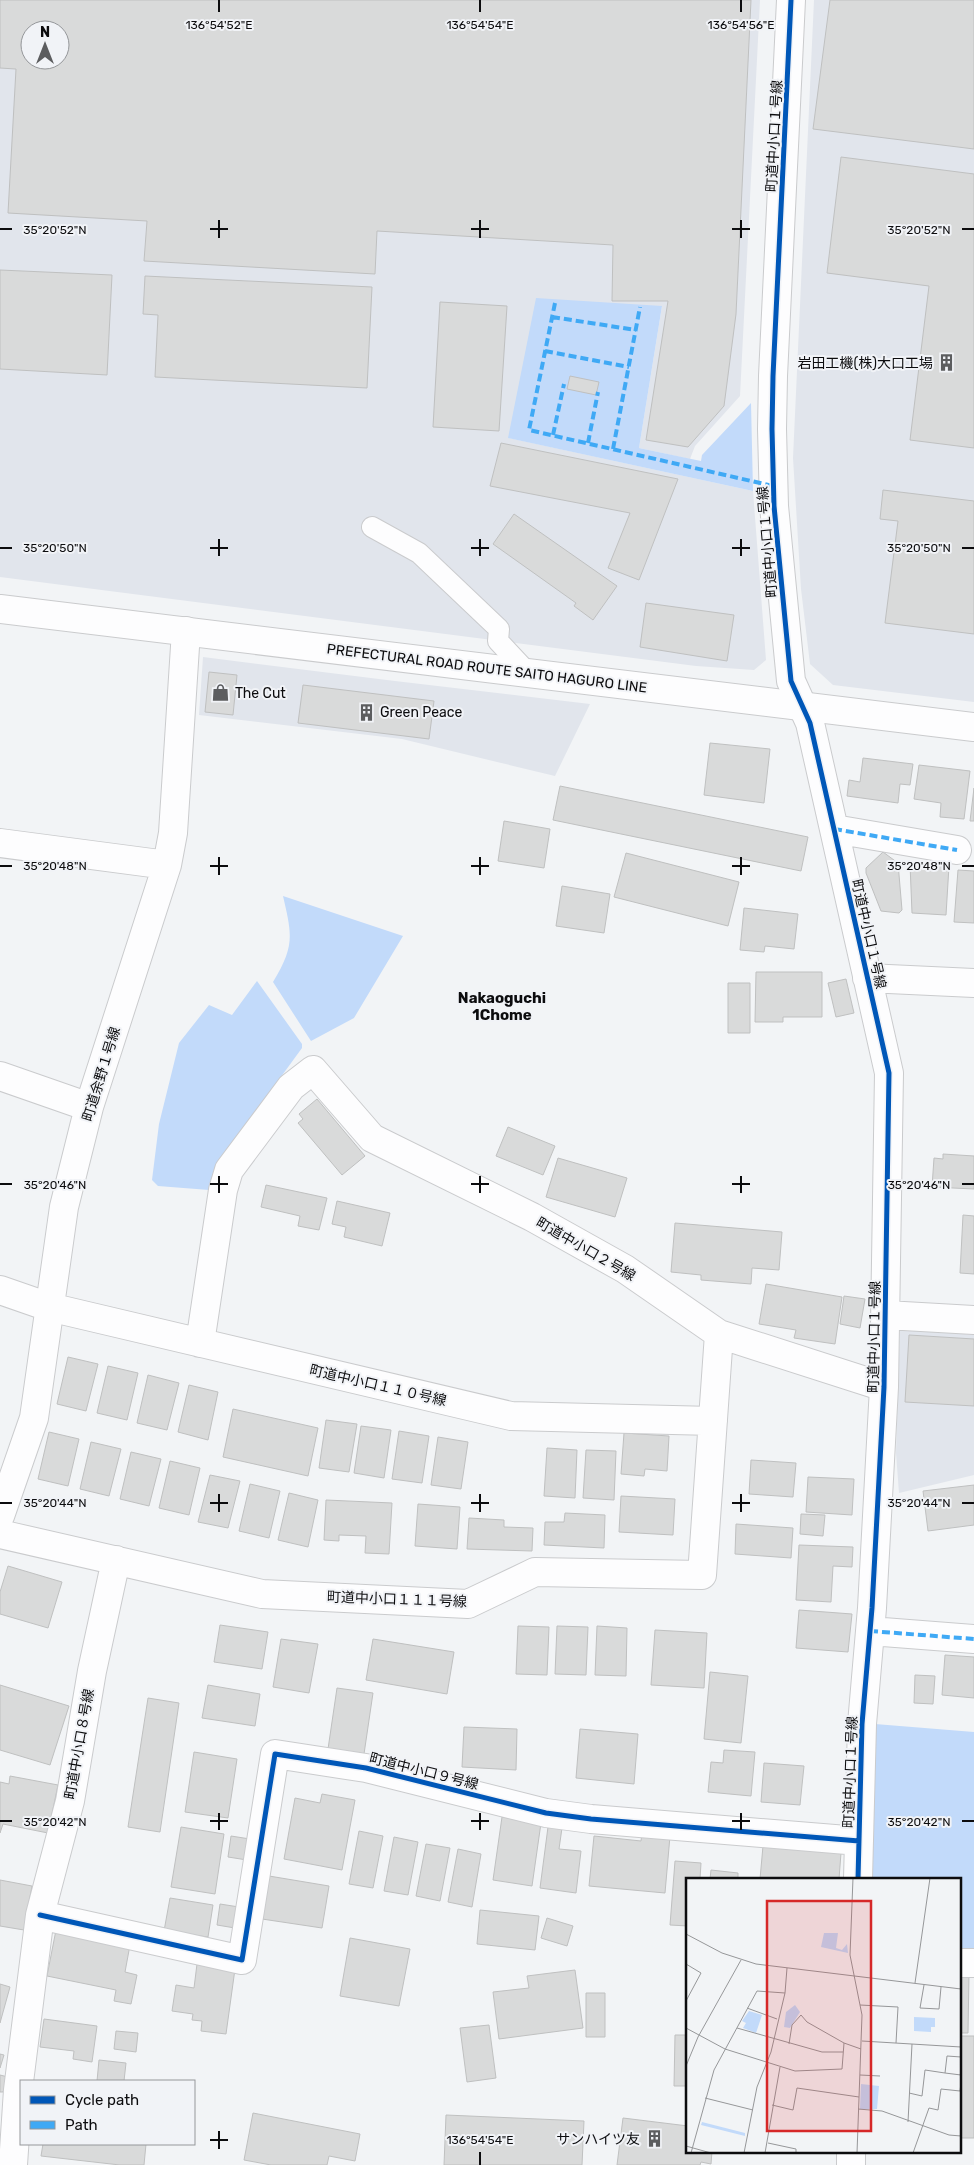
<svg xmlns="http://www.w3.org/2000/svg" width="974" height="2165" viewBox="0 0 974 2165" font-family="Rubik,'Noto Sans JP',sans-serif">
<rect width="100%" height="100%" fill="#f2f4f6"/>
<!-- built -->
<path fill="#e1e5ec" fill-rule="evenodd" d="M0,0h760l-20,396 -45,50 -5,13 -51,-11 23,-142 -153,132 244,53 13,169 -12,10 -58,-4 -696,-89zM30,30h30v30h-30z
M814,0h160v702l-141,-17 -23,-21 -9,-75 -8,-131z
M203,657l192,24 195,23 -35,72 -153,-37 -203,-24z
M900,1327l74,8v140l-75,18 -3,-40z"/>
<!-- green -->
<path fill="#c2dafa" d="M536,298l126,8 -23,142 62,13 1,-6 49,-52 2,88 -245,-53z
M283,896l120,40 -49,82 -43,23 -38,-59c22,-36 19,-47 10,-86z
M257,981l45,63v4l-86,118 -7,24 -51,-4 -6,-6 7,-56 20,-81 30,-38 23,10z
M875,1724l99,8v225h-14v-78h-90z"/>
<!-- building -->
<path fill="#d9dada" stroke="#bfc0c0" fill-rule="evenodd" d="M0,0h751l-15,314 -12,92 -36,41 -42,-7 22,-139h-56l1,-56 -236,-14 -2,43 -231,-13 3,-40 -139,-8 8,-144 -16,-1zM30,30h30v30h-30z
M830,0h144v149l-161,-20z
M841,157l133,17v274l-64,-8 19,-154 -102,-13z
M0,270l112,5 -5,100 -107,-6z
M145,276l227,11 -5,101 -212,-11 3,-62 -15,-1z
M440,302l67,4 -8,125 -66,-4z
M570,376l29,6 -3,13 -29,-6z
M501,443l177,36 -39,101 -31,-12 22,-55 -140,-27z
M883,490l91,11v133l-89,-11 13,-102 -18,-2z
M514,514l103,72 -24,34 -19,-14 2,-3 -83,-59z
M646,603l88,12 -7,46 -87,-14z
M209,672l28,3 -4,40 -28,-3z
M303,685l131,16 -5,38 -131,-16z
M710,743l60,6 -6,54 -60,-8z
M863,758l50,6 -3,21 -10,-1 -2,19 -51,-7 2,-16 11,2z
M919,765l51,6 -6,48 -24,-2 1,-14 -27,-4z
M560,786l248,51 -7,34 -248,-51z
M974,788v33h-4z
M504,821l46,8 -6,39 -46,-7z
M883,852l15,11 4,47 -3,3 -18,-2 -15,-38v-5z
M626,853l113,29 -11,44 -114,-29z
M910,864l39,2 -3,49 -34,-2z
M958,870l16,1v52l-20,-1z
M562,886l48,8 -6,39 -48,-7z
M744,908l54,6 -4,35 -29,-3 -1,6 -24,-2z
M756,972h66v45h-39v5h-28z
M846,979l8,34 -18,4 -8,-34z
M728,983h22v50h-22z
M317,1099l48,57 -23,19 -44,-52 5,-4 -4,-5z
M508,1127l47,19 -12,29 -47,-19z
M943,1154l31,2v33l-42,-2 2,-29 9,1z
M558,1158l69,20 -12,39 -69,-20z
M266,1185l61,13 -8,32 -21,-4 2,-10 -39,-9z
M337,1201l53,12 -8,33 -38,-9 2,-10 -14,-3z
M963,1215l11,1v58l-14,-1z
M675,1223l107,9 -3,38 -27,-2 -1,16 -50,-4v-5l-30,-3z
M766,1284l76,13 -7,47 -41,-6 2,-8 -37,-6z
M844,1296l21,3 -5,29 -20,-4z
M909,1335l65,4v67l-69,-4z
M68,1357l30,7 -12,47 -29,-7z
M108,1366l30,7 -11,47 -30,-7z
M148,1375l31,8 -12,47 -30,-7z
M189,1385l29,7 -10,48 -30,-8z
M233,1409l85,19 -10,48 -85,-19z
M326,1420l31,4 -8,48 -30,-4z
M361,1426l30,4 -7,48 -30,-5z
M399,1431l30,5 -7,47 -30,-4z
M49,1432l30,7 -11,47 -30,-7z
M624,1433l45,3 -2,35 -22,-2 -1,7 -23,-2z
M438,1437l30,5 -7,47 -30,-4z
M91,1442l30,7 -12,47 -29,-7z
M547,1448l30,2 -2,48 -31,-2z
M586,1450l30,1 -2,49 -31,-2z
M131,1452l30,7 -12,47 -29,-7z
M751,1460l45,3 -3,34 -44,-3z
M170,1461l30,7 -11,47 -30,-7z
M210,1475l30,6 -12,47 -30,-6z
M808,1477l46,2 -2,36 -46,-3z
M250,1484l30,7 -11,47 -30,-7z
M974,1485v40l-46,6 -5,-40z
M289,1493l29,7 -10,47 -30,-7z
M621,1496l54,3 -2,36 -54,-3z
M326,1500l66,3 -3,51 -24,-1 1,-17 -27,-1v6l-15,-1z
M418,1504l42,3 -3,42 -42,-3z
M565,1513l40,2 -1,33 -60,-3 1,-23h19z
M801,1514l24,1 -2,21 -23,-2z
M469,1518l35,2v7l29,1 -1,23 -65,-2z
M736,1524l57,4 -2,30 -56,-4z
M799,1545l54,2 -1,20 -19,-1 -2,36 -35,-2z
M8,1566l54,16 -14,46 -48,-14v-22z
M799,1610l53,4 -4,38 -52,-4z
M220,1625l48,7 -6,37 -48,-7z
M518,1626l31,1 -2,48 -31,-1z
M557,1626l31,1 -2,48 -31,-1z
M597,1626l30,2 -1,48 -31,-1z
M655,1630l52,3 -3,55 -53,-3z
M281,1639l37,5 -9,49 -36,-6z
M373,1639l81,13 -7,42 -81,-14z
M945,1655l29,2v41l-32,-3z
M710,1672l38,4 -7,67 -37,-4z
M915,1675l20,1 -2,28 -19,-1z
M0,1685l69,21 -19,59 -50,-15z
M208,1685l52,9 -5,32 -53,-8z
M337,1688l36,5 -9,61 -36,-5z
M148,1698l31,5 -19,129 -32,-5z
M464,1727l53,2 -1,41 -54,-3z
M580,1729l58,5 -4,50 -58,-6z
M724,1750l31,2 -4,44 -43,-4 3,-30 12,1z
M194,1752l43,7 -9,59 -43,-6z
M764,1763l40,3 -4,39 -39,-3z
M10,1776l48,9 -10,48 -45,-9 -3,9v-51l9,2z
M322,1794l33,6 -13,70 -58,-11 11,-61 25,5z
M502,1817l39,6 -9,63 -39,-6z
M181,1827l43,7 -9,60 -44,-7z
M548,1827l14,1 -3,21 22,2 -5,42 -36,-5z
M359,1831l24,5 -10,52 -24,-4z
M642,1833l28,3 -5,57 -76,-7 5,-50 47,5z
M231,1836l19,3 -3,21 -19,-3z
M394,1837l24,5 -10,53 -24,-4z
M426,1844l24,4 -10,53 -24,-5z
M763,1846l78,7 -2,26h-79z
M458,1849l23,5 -9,53 -24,-5z
M675,1861l26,2 -1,16h-12v47l-18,-1z
M711,1870l27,3v6h-28z
M269,1876l60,10 -7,42 -60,-9z
M0,1880l32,6 -8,44 -24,-4z
M170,1898l43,7 -5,32 -44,-6z
M220,1904l19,3 -4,21 -18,-3z
M480,1910l59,6 -4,34 -58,-6z
M547,1918l26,8 -6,20 -26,-8z
M56,1930l74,15 -5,27 12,3 -6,29 -17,-3 2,-11 -69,-14z
M350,1938l60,11 -11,57 -59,-10z
M197,1964l38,5 -9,65 -25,-3 1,-10 -10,-1 1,-6 -21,-3 4,-26 18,3z
M575,1970l8,58 -84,11 -6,-47 36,-4 -2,-12z
M960,1974h9l-1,59h-8z
M0,1984l10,3 -10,36z
M586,1993h19v44h-19z
M44,2019l53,7 -5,36 -19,-3 1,-8 -34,-4z
M489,2025l7,53 -29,4 -7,-54z
M116,2031l22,2 -2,19 -22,-3z
M675,2035h13v51h-14z
M960,2036h14v102h-14z
M0,2054l4,1 -4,13z
M99,2060l27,3 -2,18h-27z
M0,2075l8,2 -5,15h-3z
M253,2113l107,21 -5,27 -26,-5 -2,9h-56l-27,-5z
M446,2115l138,6 -2,44h-138z
M623,2118l65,8v25h24l-1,13 -10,-2 -1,3h-83z
M43,2144h103l-2,21h-24l-79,-9z"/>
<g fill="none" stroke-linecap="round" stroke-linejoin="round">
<defs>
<path id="service" d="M372,527l47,26 80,76 -1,12 30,32"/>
<path id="minor" d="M791,0l-18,376 -1,53 2,77 17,175 19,42 79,350 -5,314 -12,221 -10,116 -4,155
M834,829l123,21
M0,843l167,22
M867,978l107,5
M0,1076l89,31
M0,1290l49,17 462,109 202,5
M886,1315l88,5
M200,1343l23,-153 6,-20 62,-83 22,-17 59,68 160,79 93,52 94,65 165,53
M0,1516l34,-98 30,-211 25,-100 78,-242 6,-32 13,-202
M0,1534l262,60 206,10 67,-32 167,3 17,-241
M870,1631l104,8
M40,1915l202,45 33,-206 91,14 180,45 45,6 268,22
M960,1963h14
M851,2151v14
M13,2165l5,-75 22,-175 30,-114 22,-130 24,-111"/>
<path id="secondary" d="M0,609l974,118"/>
</defs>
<!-- service casing -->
<use href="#service" stroke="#cacbcd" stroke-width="22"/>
<!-- minor casing -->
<use href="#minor" stroke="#cacbcd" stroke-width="30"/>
<!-- secondary casing -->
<use href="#secondary" stroke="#cacbcd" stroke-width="30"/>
<!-- service -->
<use href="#service" stroke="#fdfdfe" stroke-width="20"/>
<!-- minor -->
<use href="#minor" stroke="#fdfdfe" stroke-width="28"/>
<!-- secondary -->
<use href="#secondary" stroke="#fdfdfe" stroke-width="28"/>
<!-- quiet -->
<path stroke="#3fa9f5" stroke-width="4" stroke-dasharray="8 4" stroke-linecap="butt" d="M555,303l-26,127 244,56
M552,317l84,13
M545,351l84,16
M553,435l11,-51
M588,443l10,-51
M613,449l27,-142
M834,829l123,21
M870,1631l104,8"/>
<defs>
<path id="cycleway" d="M791,0l-18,376 -1,53 2,77 17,175 19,42 79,350 -5,314 -12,221 -10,116 -4,155
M40,1915l202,45 33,-206 91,14 180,45 45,6 268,22"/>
</defs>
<!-- cycleway casing -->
<use href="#cycleway" stroke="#f1f3f7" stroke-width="8"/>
<!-- cycleway -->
<use href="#cycleway" stroke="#0057b8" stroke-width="5"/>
</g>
<!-- ticks -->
<path fill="none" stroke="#0c0c0e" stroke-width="2" d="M219,0v12M480,0v12M741,0v12M219,220v18M480,220v18M741,220v18M0,229h12M210,229h18M471,229h18M732,229h18M962,229h12M219,539v17M480,539v17M741,539v17M0,548h12M210,548h18M471,548h18M732,548h18M962,548h12M219,857v18M480,857v18M741,857v18M0,866h12M210,866h18M471,866h18M732,866h18M962,866h12M219,1176v17M480,1176v17M741,1176v17M0,1184h12M210,1184h18M471,1184h18M732,1184h18M962,1184h12M219,1494v18M480,1494v18M741,1494v18M0,1503h12M210,1503h18M471,1503h18M732,1503h18M962,1503h12M219,1813v17M480,1813v17M741,1813v17M0,1821h12M210,1821h18M471,1821h18M732,1821h18M962,1821h12M219,2131v18M210,2140h18M480,2152v13"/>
<!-- icons -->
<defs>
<symbol id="building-bare" viewBox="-9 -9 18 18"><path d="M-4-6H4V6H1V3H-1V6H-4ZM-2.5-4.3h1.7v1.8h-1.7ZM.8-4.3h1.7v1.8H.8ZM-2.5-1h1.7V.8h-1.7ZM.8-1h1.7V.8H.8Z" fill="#5c5d5f" stroke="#f1f3f7" stroke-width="2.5" paint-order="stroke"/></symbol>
<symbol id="shop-bare" viewBox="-9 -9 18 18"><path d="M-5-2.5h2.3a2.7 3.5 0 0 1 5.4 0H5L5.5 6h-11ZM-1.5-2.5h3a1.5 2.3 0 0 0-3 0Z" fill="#5c5d5f" stroke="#f1f3f7" stroke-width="2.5" paint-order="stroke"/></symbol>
</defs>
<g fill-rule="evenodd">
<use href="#building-bare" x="934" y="350" width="25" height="25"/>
<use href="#shop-bare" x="208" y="680" width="25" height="25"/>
<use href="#building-bare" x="354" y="700" width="25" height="25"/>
<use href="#building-bare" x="642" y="2126" width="25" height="25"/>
</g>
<g text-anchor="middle" stroke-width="4" stroke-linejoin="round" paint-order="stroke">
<!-- street labels -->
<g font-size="14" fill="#0c0c0e" stroke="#f1f3f7">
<text transform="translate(774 136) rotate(-87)" y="5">町道中小口１号線</text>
<text transform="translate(767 542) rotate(-95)" y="5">町道中小口１号線</text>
<text transform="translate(487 668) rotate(7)" y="5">PREFECTURAL ROAD ROUTE SAITO HAGURO LINE</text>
<text transform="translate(869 934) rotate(77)" y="5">町道中小口１号線</text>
<text transform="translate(101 1074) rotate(-73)" y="5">町道余野１号線</text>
<text transform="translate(586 1249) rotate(30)" y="5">町道中小口２号線</text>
<text transform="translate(874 1337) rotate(-89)" y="5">町道中小口１号線</text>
<text transform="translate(378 1385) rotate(13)" y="5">町道中小口１１０号線</text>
<text transform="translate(397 1599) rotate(2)" y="5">町道中小口１１１号線</text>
<text transform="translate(79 1744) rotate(-80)" y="5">町道中小口８号線</text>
<text transform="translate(424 1771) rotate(14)" y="5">町道中小口９号線</text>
<text transform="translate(850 1772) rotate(-88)" y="5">町道中小口１号線</text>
</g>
<!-- poi labels -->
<g font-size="14" fill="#0c0c0e" stroke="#f1f3f7" text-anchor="end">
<text x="933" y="368">岩田工機(株)大口工場</text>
<text x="235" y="698" text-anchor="start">The Cut</text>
<text x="380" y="717" text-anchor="start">Green Peace</text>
<text x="640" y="2144">サンハイツ友</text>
</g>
<!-- neighbourhood labels -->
<g font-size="15" font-weight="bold" fill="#0c0c0e" stroke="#f1f3f7">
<text x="502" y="1003">Nakaoguchi<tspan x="502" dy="17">1Chome</tspan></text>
</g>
</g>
<!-- overview -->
<g transform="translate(686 1878)">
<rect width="275" height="275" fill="#f2f4f6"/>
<path d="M138,55h14l-2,15 6,2 5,-6 1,9 -27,-6zM109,127l5,7 -10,16 -6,-1 2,-15zM63,133l13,4 -6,18 -13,-5 3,-5 -4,-2zM228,139l21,1v9h-4v5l-17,-1zM175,206l18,2 -2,23h-17zM16,244l43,11v3l-44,-11z" fill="#c2dafa"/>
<path fill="none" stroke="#969799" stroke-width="1" d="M167,0l-3,77 12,60 -5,138M0,56l36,19 34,11 205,25M0,86l15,9 -15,28M229,105l15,-105M238,107l-4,23 19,1 2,-22M174,127l38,2 -2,36M61,130l30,11M0,150l39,21 70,22 47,-2 2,-26M51,150l85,24h21M176,163l99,6M103,166l3,-19 9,-10 6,7 37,21 17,6M275,179l-14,-1 -2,17 16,2M0,188l12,-29 43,-77M174,197l20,1M223,215l13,3 3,-26 20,3M19,220l48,12M86,227l21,5 4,-22 62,9M172,231l24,2 67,24 12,1M222,244l4,-78M82,265l28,6v4M0,268l25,7M5,275l23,-83 43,-79 28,2M58,275l13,-66 14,-35 14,-59 2,-25M79,275l15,-86M227,275l16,-45 9,2 3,-21 19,2 1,-8"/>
<path fill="#d62828" fill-opacity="0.15" stroke="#d62828" stroke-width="2.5" d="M81,23h104v230h-104z"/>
<rect width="275" height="275" fill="none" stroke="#0c0c0e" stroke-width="2.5"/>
</g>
<g font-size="12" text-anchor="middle" fill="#0c0c0e" stroke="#f1f3f7" stroke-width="4" stroke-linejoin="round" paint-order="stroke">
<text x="219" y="29">136°54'52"E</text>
<text x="480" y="29">136°54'54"E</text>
<text x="741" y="29">136°54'56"E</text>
<text x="55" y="234">35°20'52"N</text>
<text x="919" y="234">35°20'52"N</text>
<text x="55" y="552">35°20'50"N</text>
<text x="919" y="552">35°20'50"N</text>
<text x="55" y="870">35°20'48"N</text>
<text x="919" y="870">35°20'48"N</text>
<text x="55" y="1189">35°20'46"N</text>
<text x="919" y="1189">35°20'46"N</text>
<text x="55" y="1507">35°20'44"N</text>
<text x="919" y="1507">35°20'44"N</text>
<text x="55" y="1826">35°20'42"N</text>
<text x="919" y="1826">35°20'42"N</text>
<text x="480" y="2144">136°54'54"E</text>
</g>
<!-- legend -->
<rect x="20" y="2080" width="175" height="65" fill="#f1f3f7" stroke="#95979a"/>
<rect x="30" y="2096" width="25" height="8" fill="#0057b8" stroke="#95979a"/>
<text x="65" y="2105" font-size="15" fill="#0c0c0e">Cycle path</text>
<rect x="30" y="2121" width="25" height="8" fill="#3fa9f5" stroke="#95979a"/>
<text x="65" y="2130" font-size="15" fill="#0c0c0e">Path</text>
<!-- north arrow -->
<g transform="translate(45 45)"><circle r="24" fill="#f1f3f7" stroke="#95979a"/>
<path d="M0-4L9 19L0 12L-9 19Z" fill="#5c5d5f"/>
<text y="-8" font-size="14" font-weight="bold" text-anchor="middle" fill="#0c0c0e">N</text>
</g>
</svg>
